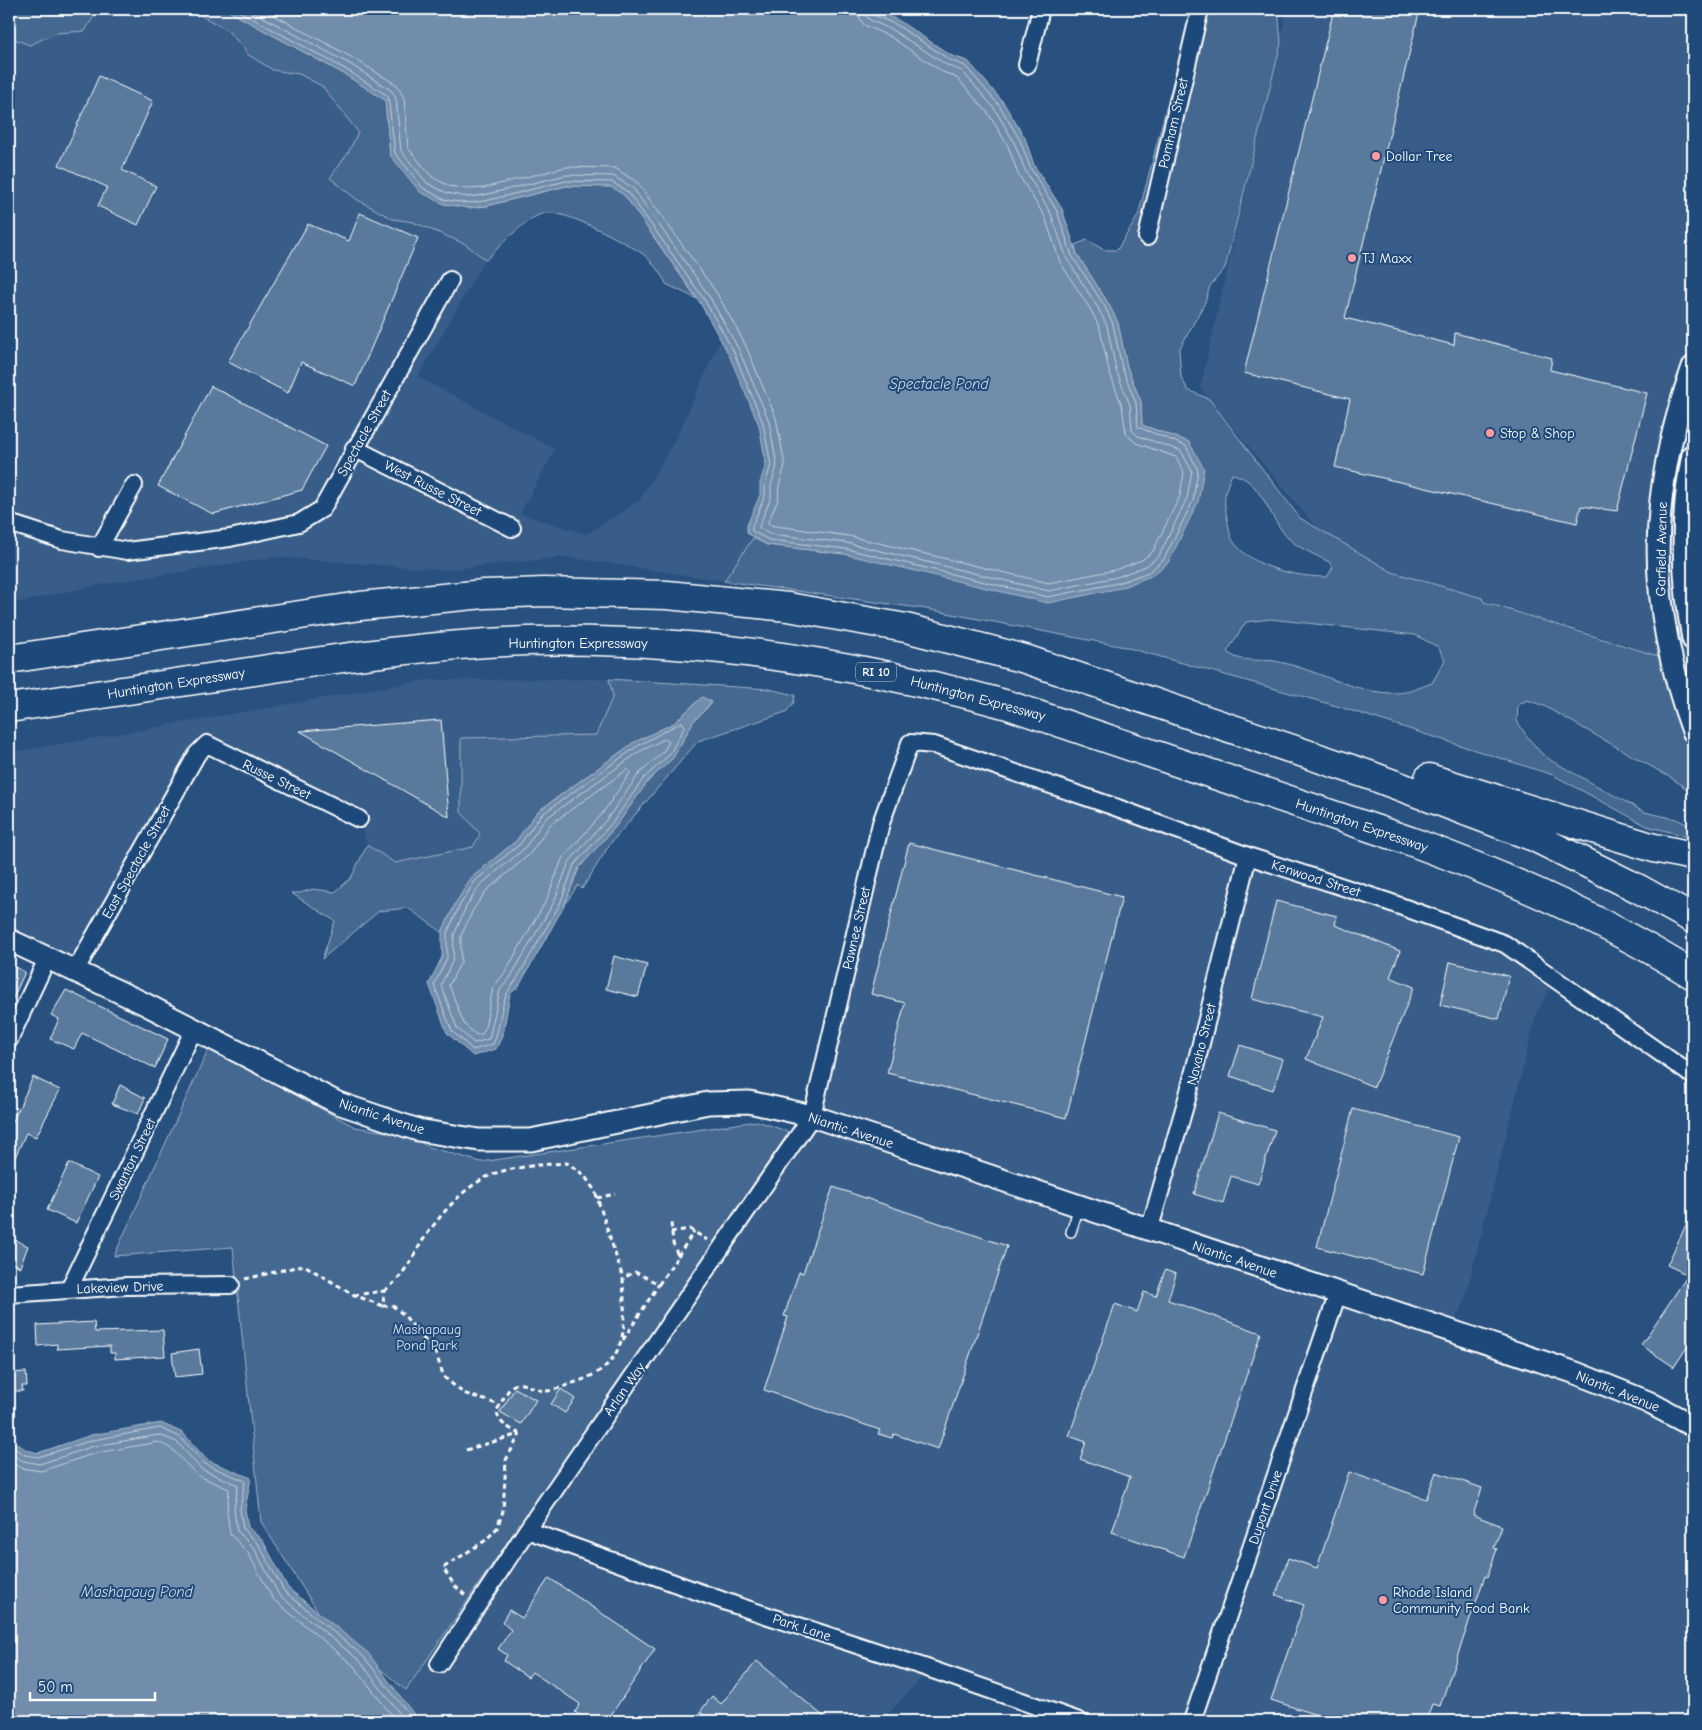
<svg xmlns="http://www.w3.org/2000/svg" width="1702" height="1730" viewBox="0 0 1702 1730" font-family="'Comic Neue',sans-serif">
<rect width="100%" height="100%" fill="#28517f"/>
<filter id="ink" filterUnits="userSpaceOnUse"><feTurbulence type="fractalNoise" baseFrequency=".02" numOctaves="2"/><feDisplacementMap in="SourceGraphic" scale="10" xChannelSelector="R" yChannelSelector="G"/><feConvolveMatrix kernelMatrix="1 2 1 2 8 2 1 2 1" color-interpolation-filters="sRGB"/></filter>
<g filter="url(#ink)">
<!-- built -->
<path fill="#375d88" d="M98,9l93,1 36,20 17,18 3,6 26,16 26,4 23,12 36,46 -10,21 -18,24 63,42 20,3 52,22 20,15 -67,118 137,72 -35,65 67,20 52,-33 37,-63 45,-99 38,86 7,39 -6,19v12l-13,30v8l6,5 -29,43 -158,-24 -122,13 -168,-13 -172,27 -95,20v-567l21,8 25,-12 30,-2z
M1287,9h406v671l-64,-35 -287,-87 -142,-170z
M609,679l4,17 -17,39 -134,3 -1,74 19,22 -7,13 -78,16 -28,-18 -6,-21 -154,-80 -128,230 -70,-33v-188l417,-73z
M919,743l555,190 81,46 -18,33 -71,283 -15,35 242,100v291h-628l-133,-55 -50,55h-459l-8,-5 -23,-31 22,-15 85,-131 31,-10 280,-408 69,-289z"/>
<!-- green -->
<path fill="#446890" stroke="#a2b4c8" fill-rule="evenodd" d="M9,9h89l-13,22 -30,2 -25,12 -21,-8z
M157,9h68l119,65 41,26 5,55 78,53 19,-2 79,-20 46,1 13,9 72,103 -31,-15c-2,-7 -17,-26 -23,-30 -18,-12 -77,-44 -97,-41 -20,3 -45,33 -60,47l-21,-16 -52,-22 -20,-3 -37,-20 -26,-21 18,-25 10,-21 -36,-46 -23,-12 -26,-4 -26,-16 -3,-6 -17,-18 -36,-20z
M1192,9h86l3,34 -56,225 -15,18 -5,16 -26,48 2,27 7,13 21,9 91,119 92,54 90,26 2,4 193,60 16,49v87l-11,-13 -14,-9 -124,-70 -17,-6 -9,5 -1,16 9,14 15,18 11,8 92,51 32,7 17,8v11l-46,-12 -94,-51 -213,-68 -215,-60 -199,-38 -202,-28 29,-43 14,7 78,9 100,22 244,-134 -47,-17 -1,-23 -14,-35 -9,-44 -10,-20 -31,-49 -2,-9 12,-5 17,10h13l21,-34zM1232,474c30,5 37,45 56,64 10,10 28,17 41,24l4,5 -6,10c-30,0 -76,-9 -94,-36 -4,-6 -4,-16 -6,-23 -4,-19 -3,-26 5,-44zM1270,619l145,16 23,12 7,13 -13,23c-11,4 -24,10 -36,10 -42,1 -81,-25 -122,-32 -16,-2 -34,2 -47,-9l19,-30z
M609,679l160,10 26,6 -1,7 -8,10 -88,29 -88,103 -28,45 -4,-4 -14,21 15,-38 37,-42 32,-45 25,-23 20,-36 19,-19 -10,-6 -28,26 -41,20 -96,69 -21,29 -45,37 -29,54 -34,-24 -29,3 -57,48 13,-38 -44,-28h9l13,-4 22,3 16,-14 16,-33 28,18 78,-16 7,-13 -19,-22v-74l135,-3 17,-39z
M209,1048l146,79 52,8 22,12 52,15 276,-41 32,11 -383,558 -79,-64 -66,-104 -28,-275 -119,9z"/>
<!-- water -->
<path fill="#718dab" stroke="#aabbcd" d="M225,9h645l28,11 54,36 16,5 35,41 22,36 9,27 28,44 15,45 31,49 10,20 9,44 14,35 1,23 47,17 15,27 -6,33 -30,61 -17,13 -31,12 -72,15 -203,-49 -78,-9 -20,-12v-8l13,-30v-12l6,-19 -7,-39 -31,-72 -29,-52 -74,-105 -13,-9 -46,-1 -80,20 -18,2 -24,-4 -24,-12 -30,-37 -5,-55 -41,-26z
M702,697l10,5 -19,20 -20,36 -25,23 -32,45 -37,42 -15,38 -45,80 -9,8 -7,40 -7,15 -23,7 -26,-23 -18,-49 13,-27v-25l13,-28 16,-26 45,-37 21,-29 96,-69 41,-20z
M161,1423l22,10 24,27 44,18 -6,31 3,18 15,14 25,47 80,65 47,63 8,5h-414v-282l18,11 11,3 53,-18z"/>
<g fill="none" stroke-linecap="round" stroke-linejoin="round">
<!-- shore -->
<path stroke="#c6d1dd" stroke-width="1" d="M235,9l112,61 41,26 7,57 28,35 22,12 23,3 17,-2 81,-20 46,1 16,10 76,107 29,51 30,73 8,42 -6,19v12l-13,30v5l17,9 77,9 202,48 70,-14 31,-11 15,-13 29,-58 5,-31 -12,-24 -48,-19 -2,-24 -14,-35 -9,-44 -9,-19 -32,-49 -15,-45 -27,-44 -10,-27 -21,-35 -34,-39 -15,-6 -55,-36 -21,-9 -3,-6
M248,9l102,55 42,27 4,8 5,52 26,32 20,10 21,4 16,-2 82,-20 47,1 20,12 76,108 29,52 31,73 8,45 -6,19v13l-12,28 1,3 10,5 77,9 202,48 68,-14 29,-11 13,-10 28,-58 5,-27 -11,-20 -43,-15 -6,-6 -2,-25 -14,-35 -9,-44 -9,-18 -31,-49 -16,-45 -26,-44 -11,-28 -20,-34 -32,-37 -15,-6 -55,-35 -22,-10 -4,-4 -1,-7
M263,9l90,49 44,27 7,13 4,50 24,29 17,9 20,3 14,-1 83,-21 49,1 23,15 78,109 29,52 31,74 9,47 -6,21 -1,14 -10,22 1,3 80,11 200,47 66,-13 27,-10 11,-9 27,-55 4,-24 -8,-15 -40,-14 -10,-9 -4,-28 -13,-35 -9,-42 -8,-17 -32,-50 -15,-45 -27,-43 -10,-28 -20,-33 -31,-35 -14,-6 -54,-36 -25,-11 -5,-8 -2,-8
M682,722l3,4 -16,29 -25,23 -32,45 -38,42 -14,39 -45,78c-17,18 -12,40 -22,62l-20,6 -21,-19 -18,-46 13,-27v-25l13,-28 15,-24 45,-37 21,-29 95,-68z
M665,739l4,3 -5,9 -25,23 -32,45 -38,43 -15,40 -44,76 -10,12 -11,49 -15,4 -17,-15 -16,-43 12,-25 1,-25 12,-28 14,-22 44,-36 21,-30 94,-67z
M627,770l3,1v2l-28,41 -40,45 -15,40 -43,75 -11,13 -8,41 -3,6 -6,1 -12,-11 -15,-39 12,-23v-26l12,-26 13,-19 44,-37 20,-29z
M9,1445l16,10 13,2 55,-17 67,-12 20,9 25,27 40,17 -5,28 3,20 16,16 25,46 80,66 50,64
M9,1452l14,9 17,3 54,-18 65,-11 18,7 24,27 37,16 -4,24 3,22 17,17 25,47 81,66 45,60
M9,1461l12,7 20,3 55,-18 62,-11 14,7 25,26 32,14 -2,22 3,23 18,19 25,46 81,67 42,55"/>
</g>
<!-- building -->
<path fill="#5a7a9d" stroke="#fff" d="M1334,9h86l-75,309 109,27 1,-12 97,25 -2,12 97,23 -30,118 -36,-5 -4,17 -242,-56 15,-68 -106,-26z
M99,76l54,25 -31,69 34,16 -18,39 -40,-19 9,-19 -48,-22z
M360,213l58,25 -63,148 -54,-24 -13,31 -60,-31 80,-138 41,17z
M211,386l115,60 -24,44 -89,24 -55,-28z
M441,720l8,97 -149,-86z
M909,843l213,54 -56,221 -179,-45 18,-70 -34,-9z
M1276,901l61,15 -2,9 65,26 -10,26 24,10 -40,100 -68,-28 17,-42 -71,-18z
M614,956l33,9 -9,32 -32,-8z
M1450,962l59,14 -10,43 -59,-14z
M9,964l16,8 -16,35z
M66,990l102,49 -13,29 -73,-35 -8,16 -24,-10 9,-20 -8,-4z
M1240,1045l43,14 -10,31 -43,-14z
M33,1077l27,13 -24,47 -10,-4 -17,38v-41z
M120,1085l25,13 -7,16 -26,-10z
M1353,1109l106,28 -36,137 -106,-27z
M1218,1113l57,17 -17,54 -27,-8 -8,27 -29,-9z
M69,1163l29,14 -22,46 -29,-13z
M833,1187l174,59 -69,203 -44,-15 -2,4 -14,-4 2,-4 -116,-40 24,-73 -4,-1 15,-44 4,1z
M1693,1210v128l-19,29 -33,-22 47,-70 -21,-10z
M9,1237l19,9 -8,21 -11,-5z
M1165,1270l11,4 -8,26 93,33 -77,224 -72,-25 18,-55 -50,-18 6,-17 -17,-6 46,-132 22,8 7,-20 12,4z
M94,1322l1,10 68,-2 2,26 -50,3v-6h-5v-7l-53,3v-5l-19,2 -1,-21z
M199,1349l3,25 -27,3 -3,-24z
M26,1372l1,14h-5l1,5h-14v-18z
M515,1388l21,12 -15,24 -21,-12z
M561,1389l14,10 -10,14 -14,-9z
M1349,1472l77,27 10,-27 46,16 -9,27 29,11 -8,22 3,1 -10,28 -2,-1 -45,130 -8,-2 -6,17h-91l-64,-21 33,-95 -28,-10 12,-37 29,10z
M549,1578l106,71 -48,72h-19l-13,-9 5,-8 -48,-32 -4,5 -24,-16 3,-6 -9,-6 13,-19 -9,-8 7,-12 13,8z
M757,1661l72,60h-118l-11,-9 12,-16 9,8z"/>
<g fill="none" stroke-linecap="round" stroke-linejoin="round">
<defs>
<path id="service" d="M1071,1232l8,-25"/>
<path id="minor" d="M1027,65l14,-56
M1147,237l53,-228
M354,448l158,80
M9,523l53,17 65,11 103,-13 69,-15 23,-14 128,-229
M99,548l35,-63
M75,971l122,-217 10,-10 152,75
M9,1040l38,-81
M1149,1231l39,-136 60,-239
M69,1289l125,-260
M9,1294l117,-8 105,-1
M527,1530l208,75 189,62 155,54
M439,1664l88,-134 285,-414 69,-293 29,-80 24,2 181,62 133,49 138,45 119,43 188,132
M1192,1721l146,-428"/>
<path id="tertiary" d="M1693,367c-46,129 -47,235 0,364
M1693,455c-13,62 -11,123 0,184
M9,940l134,63 195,100 80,27 61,10h52l177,-37 41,-1 63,14 764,257 72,29 45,24"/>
<path id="motorway" d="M9,659l351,-53 124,-12 60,-2 123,3 121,12 118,21 119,31 347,117 162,61 105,52 54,30
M9,708c82,-12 164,-24 246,-37 90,-14 180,-27 272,-30 164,-4 323,20 481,64l402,136c98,36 194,78 283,134
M1429,778l225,70 39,8"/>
</defs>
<!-- service casing -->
<use href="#service" stroke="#fff" stroke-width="12"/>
<!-- minor casing -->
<use href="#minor" stroke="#fff" stroke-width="20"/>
<!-- tertiary casing -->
<use href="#tertiary" stroke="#fff" stroke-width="25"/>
<!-- motorway casing -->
<use href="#motorway" stroke="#fff" stroke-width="31"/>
<!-- path -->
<path stroke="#fff" stroke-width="3" stroke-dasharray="5 4" stroke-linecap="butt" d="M597,1198l18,-4
M671,1232l19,-3 17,11
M678,1256l16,-25
M245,1279l59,-14 50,30 29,11
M384,1291c18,-12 28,-33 39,-51 17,-25 40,-53 68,-65 18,-8 56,-11 76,-12l17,12 11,16 28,87
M354,1295l30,-4 -1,15h10l11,9 32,39 8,23 19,16 37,12
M623,1340l36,-56
M520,1434c-10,-6 -23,-10 -23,-24 4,-6 10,-21 17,-25 8,-5 23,7 33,6 9,-1 20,-6 29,-9 55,-18 49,-56 47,-104l12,-6 24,12 19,-28 -5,-13 -2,-20
M466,1450l53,-16
M465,1595l-10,-9 -12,-18 43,-28 11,-12 6,-17 3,-51 14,-26"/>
<!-- service -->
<use href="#service" stroke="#1f4a7a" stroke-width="9"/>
<!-- minor -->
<use href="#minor" stroke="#1f4a7a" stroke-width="16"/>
<!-- tertiary -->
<use href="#tertiary" stroke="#1f4a7a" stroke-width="21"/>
<!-- motorway -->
<use href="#motorway" stroke="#1f4a7a" stroke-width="28"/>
</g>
</g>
<!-- markers -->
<g fill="#ff9aa2" stroke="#1f4a7a" stroke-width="2">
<circle cx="1376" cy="156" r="5"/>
<circle cx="1352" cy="258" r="5"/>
<circle cx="1490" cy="433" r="5"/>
<circle cx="1383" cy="1600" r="5"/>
</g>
<g text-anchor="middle" stroke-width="4" stroke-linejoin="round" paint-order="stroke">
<!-- shield labels -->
<rect fill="#1f4a7a" stroke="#bcc9d7" stroke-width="1" x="856" y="662.5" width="40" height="19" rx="4"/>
<g font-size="12" font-weight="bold" fill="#fff">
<text x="876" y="676">RI 10</text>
</g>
<!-- street labels -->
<g font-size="14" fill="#fff" stroke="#1f4a7a">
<text transform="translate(1173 123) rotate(-77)" y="5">Pomham Street</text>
<text transform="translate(364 433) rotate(-61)" y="5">Spectacle Street</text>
<text transform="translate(433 488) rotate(27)" y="5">West Russe Street</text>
<text transform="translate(1661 549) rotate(-89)" y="5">Garfield Avenue</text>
<text x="578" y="648">Huntington Expressway</text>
<text transform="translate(176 683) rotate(-9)" y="5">Huntington Expressway</text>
<text transform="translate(978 698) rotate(15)" y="5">Huntington Expressway</text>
<text transform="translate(277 779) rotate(26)" y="5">Russe Street</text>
<text transform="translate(1362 825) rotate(19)" y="5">Huntington Expressway</text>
<text transform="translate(136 862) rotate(-61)" y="5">East Spectacle Street</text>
<text transform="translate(1316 878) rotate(18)" y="5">Kenwood Street</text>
<text transform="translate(856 928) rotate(-77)" y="5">Pawnee Street</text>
<text transform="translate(1201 1044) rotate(-76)" y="5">Navaho Street</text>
<text transform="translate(382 1116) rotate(18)" y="5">Niantic Avenue</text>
<text transform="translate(851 1130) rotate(18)" y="5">Niantic Avenue</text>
<text transform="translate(132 1159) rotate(-64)" y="5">Swanton Street</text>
<text transform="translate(1235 1259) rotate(19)" y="5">Niantic Avenue</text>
<text transform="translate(120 1287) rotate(-2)" y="5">Lakeview Drive</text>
<text transform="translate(624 1389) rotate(-55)" y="5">Arlan Way</text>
<text transform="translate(1618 1391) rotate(22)" y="5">Niantic Avenue</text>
<text transform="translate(1265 1507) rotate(-71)" y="5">Dupont Drive</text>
<text transform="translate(802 1627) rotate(18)" y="5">Park Lane</text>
</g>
<!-- poi labels -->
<g font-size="14" fill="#fff" stroke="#1f4a7a" text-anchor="start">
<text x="1386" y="161">Dollar Tree</text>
<text x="1362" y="263">TJ Maxx</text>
<text x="1500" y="438">Stop &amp; Shop</text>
<text x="1393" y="1597">Rhode Island<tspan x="1393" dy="16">Community Food Bank</tspan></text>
</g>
<!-- park labels -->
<g font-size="14" fill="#dae1e9" stroke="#1f4a7a">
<text x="427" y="1334">Mashapaug<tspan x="427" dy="16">Pond Park</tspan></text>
</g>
<!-- water labels -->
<g font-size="15" font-style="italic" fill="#d4dde6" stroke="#1f4a7a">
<text x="939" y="389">Spectacle Pond</text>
<text x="137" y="1597">Mashapaug Pond</text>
</g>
</g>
<!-- margin -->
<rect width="1702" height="1730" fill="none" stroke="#1f4a7a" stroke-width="30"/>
<rect x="15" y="15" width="1672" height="1700" fill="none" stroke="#fff" stroke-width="2" filter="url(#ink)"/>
<!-- scale -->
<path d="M30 1692v8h125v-8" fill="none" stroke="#ffffff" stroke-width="2.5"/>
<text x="38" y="1692" font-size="15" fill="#ffffff" stroke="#1f4a7a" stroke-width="4" paint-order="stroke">50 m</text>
</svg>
